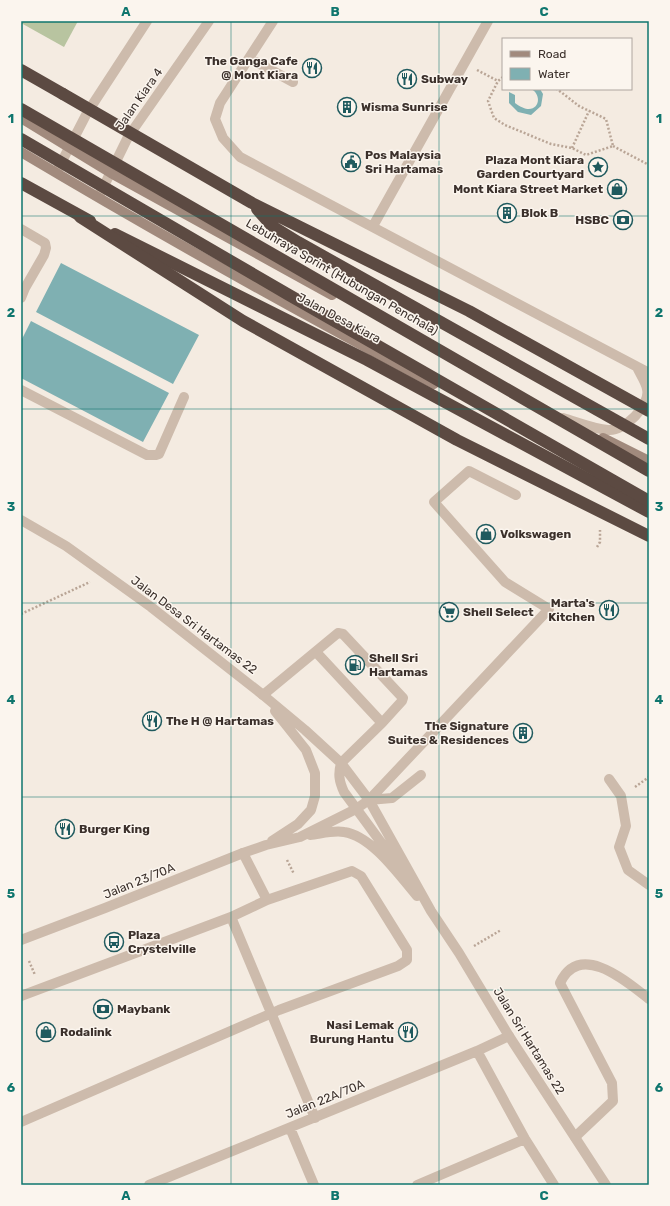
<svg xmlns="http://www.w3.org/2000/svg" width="670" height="1206" viewBox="0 0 670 1206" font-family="Rubik,sans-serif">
<rect width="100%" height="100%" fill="#f4ebe1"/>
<!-- green -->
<path fill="#b8c4a0" d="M21,21h57l-14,26 -43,-24z"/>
<!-- water -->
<path fill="#7fb0b2" d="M531,89h9l3,5 -2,12 -10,9 -13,-3 -9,-9v-11l6,3v8c22,17 30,-7 16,-14z
M61,263l138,72 -26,49 -137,-72z
M31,321l138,72 -26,49 -122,-64v-37z"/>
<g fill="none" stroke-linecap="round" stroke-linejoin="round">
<!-- path -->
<path stroke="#b9a596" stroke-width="2.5" stroke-dasharray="2 2" stroke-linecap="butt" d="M477,70l21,11
M503,77l-5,4 -10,20 6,17 11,7 46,19 21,4 14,7 27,-9 -7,-27 -27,-13 -22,-17
M613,146l36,19
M572,148l17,-37
M597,547l3,-5v-12
M21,614l69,-32
M635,787l14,-10
M287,860l7,14
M474,946l27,-16
M29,961l6,14"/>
<!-- lane -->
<path stroke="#cdbbac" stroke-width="10" d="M273,21l-53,82 -5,16 8,19 17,19 409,216
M249,58l44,24
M373,226l115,-205
M21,229l24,14 1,5 -2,7 -19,33 -4,10
M21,390l126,65h9l3,-1 25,-57
M563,418c14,4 31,11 45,12 16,2 43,-25 39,-41 -1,-7 -7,-15 -10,-22
M316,652l66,71 -41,40
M263,695l75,-62 5,1 60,64 -1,3 -20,22
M609,779l12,17 5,30 -7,21 9,23 21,15
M369,800l180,-191 -44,-27 -71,-80 35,-31 47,24
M369,800l23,-2 29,-23
M243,853l24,47
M231,917l84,201
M21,996l210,-79 36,-17 85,-29 9,5 46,74v10l-9,6 -119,44 -258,112
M477,1051l48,88 29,46
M290,1128l24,57
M575,1137l38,-36 -1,-18 -52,-100c20,-42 66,-2 89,16
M149,1185l328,-134 32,-15
M417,1185l108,-46"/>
<!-- street -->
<path stroke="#cdbbac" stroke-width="10" d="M58,169l29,-56 60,-92
M100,194l28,-57 81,-116
M21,520l45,26 85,61 112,88 42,35 36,33 28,37 62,111 28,42 50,83 97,149
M341,763c-3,11 -2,18 3,29l61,83
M310,835c10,-1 23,-5 34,-3 28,4 55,43 73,64
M272,841l26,-17 13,-14 4,-14v-23l-9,-23 -31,-39
M21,940l84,-32 138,-55 23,-8 34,-8 56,-28 13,-9"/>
<!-- secondary -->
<path stroke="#a18a7d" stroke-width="10" d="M21,118l90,55 221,122
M21,152c136,81 274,158 413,232
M603,438l46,23"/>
<!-- highway -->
<path stroke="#5c4a42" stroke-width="12" d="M21,70l42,24
M21,183l69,38
M115,234l252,126 282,152"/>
<!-- highway-bridge -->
<path stroke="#5c4a42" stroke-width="12" d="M63,94l189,109 217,108 180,100
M21,109l628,362
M21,139l268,156 360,206
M257,209l15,17 26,16 351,197
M80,217l163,104 214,119 192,96"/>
</g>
<!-- grid -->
<path fill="none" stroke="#0f766e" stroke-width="1" stroke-opacity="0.55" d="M231,21v1164M439,21v1164M21,216h628M21,409h628M21,603h628M21,797h628M21,990h628"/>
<!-- icons -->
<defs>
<symbol id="restaurant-ring" viewBox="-11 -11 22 22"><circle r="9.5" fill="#fbf5ee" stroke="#1f5a5e" stroke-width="1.5"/><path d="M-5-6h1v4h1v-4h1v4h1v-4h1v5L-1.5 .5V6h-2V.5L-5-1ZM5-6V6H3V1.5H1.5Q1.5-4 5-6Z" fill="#1f5a5e"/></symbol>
<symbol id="building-ring" viewBox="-11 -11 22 22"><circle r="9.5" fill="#fbf5ee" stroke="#1f5a5e" stroke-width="1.5"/><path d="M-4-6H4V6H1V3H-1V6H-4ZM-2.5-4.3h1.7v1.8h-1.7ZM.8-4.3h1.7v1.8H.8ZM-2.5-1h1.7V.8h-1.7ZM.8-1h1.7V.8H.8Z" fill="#1f5a5e"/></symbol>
<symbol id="civic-ring" viewBox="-11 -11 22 22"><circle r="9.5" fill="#fbf5ee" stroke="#1f5a5e" stroke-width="1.5"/><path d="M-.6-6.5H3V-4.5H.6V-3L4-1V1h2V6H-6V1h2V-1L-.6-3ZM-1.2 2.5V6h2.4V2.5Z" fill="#1f5a5e"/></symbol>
<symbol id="sight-ring" viewBox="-11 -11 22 22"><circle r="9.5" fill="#fbf5ee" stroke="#1f5a5e" stroke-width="1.5"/><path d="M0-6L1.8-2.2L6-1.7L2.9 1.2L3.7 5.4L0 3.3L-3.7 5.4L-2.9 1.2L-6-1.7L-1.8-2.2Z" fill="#1f5a5e"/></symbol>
<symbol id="shop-ring" viewBox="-11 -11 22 22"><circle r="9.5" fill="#fbf5ee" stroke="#1f5a5e" stroke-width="1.5"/><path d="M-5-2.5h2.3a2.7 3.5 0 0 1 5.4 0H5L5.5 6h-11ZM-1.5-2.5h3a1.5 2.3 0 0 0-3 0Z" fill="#1f5a5e"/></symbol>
<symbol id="bank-ring" viewBox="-11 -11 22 22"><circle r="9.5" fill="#fbf5ee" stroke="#1f5a5e" stroke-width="1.5"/><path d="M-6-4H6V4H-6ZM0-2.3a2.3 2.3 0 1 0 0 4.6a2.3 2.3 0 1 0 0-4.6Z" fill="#1f5a5e"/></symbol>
<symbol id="supermarket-ring" viewBox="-11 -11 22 22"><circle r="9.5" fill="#fbf5ee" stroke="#1f5a5e" stroke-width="1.5"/><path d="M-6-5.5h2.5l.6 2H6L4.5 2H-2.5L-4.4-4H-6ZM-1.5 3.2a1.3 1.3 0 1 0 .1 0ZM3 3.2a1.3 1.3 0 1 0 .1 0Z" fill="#1f5a5e"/></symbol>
<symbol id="fuel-ring" viewBox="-11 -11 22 22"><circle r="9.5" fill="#fbf5ee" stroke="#1f5a5e" stroke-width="1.5"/><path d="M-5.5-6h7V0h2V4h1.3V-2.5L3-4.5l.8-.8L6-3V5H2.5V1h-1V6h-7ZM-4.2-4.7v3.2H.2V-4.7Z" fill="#1f5a5e"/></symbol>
<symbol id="bus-ring" viewBox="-11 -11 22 22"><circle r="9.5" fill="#fbf5ee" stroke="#1f5a5e" stroke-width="1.5"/><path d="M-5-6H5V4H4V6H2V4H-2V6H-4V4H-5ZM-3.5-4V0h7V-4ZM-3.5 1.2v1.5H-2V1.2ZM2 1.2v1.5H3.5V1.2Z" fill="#1f5a5e"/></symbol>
</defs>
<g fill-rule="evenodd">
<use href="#restaurant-ring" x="301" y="57" width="22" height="22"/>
<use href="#restaurant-ring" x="396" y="68" width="22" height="22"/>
<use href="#building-ring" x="336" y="96" width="22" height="22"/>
<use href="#civic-ring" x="340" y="151" width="22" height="22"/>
<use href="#sight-ring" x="587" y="156" width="22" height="22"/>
<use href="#shop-ring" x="606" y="178" width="22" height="22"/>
<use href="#building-ring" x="496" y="202" width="22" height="22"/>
<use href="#bank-ring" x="612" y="209" width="22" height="22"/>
<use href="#shop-ring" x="475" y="523" width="22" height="22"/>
<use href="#restaurant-ring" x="598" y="599" width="22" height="22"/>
<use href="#supermarket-ring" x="438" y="601" width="22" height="22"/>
<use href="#fuel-ring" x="344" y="654" width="22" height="22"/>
<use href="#restaurant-ring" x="141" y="710" width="22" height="22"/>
<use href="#building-ring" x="512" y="722" width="22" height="22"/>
<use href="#restaurant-ring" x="54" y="818" width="22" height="22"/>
<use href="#bus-ring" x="103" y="931" width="22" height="22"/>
<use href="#bank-ring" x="92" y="998" width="22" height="22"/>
<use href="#shop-ring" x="35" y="1021" width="22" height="22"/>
<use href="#restaurant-ring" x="397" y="1021" width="22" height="22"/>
</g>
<g text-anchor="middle" stroke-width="3" stroke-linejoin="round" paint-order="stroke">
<!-- poi labels -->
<g font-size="12" font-weight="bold" fill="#3b302b" stroke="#fbf5ee" text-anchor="start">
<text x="298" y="65" text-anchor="end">The Ganga Cafe<tspan x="298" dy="14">@ Mont Kiara</tspan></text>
<text x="421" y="83">Subway</text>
<text x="361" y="111">Wisma Sunrise</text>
<text x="365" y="159">Pos Malaysia<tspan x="365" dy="14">Sri Hartamas</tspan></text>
<text x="584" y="164" text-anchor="end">Plaza Mont Kiara<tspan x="584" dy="14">Garden Courtyard</tspan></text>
<text x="603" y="193" text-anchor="end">Mont Kiara Street Market</text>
<text x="521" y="217">Blok B</text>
<text x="609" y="224" text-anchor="end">HSBC</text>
<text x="500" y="538">Volkswagen</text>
<text x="595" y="607" text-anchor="end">Marta's<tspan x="595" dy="14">Kitchen</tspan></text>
<text x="463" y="616">Shell Select</text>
<text x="369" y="662">Shell Sri<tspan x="369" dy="14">Hartamas</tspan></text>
<text x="166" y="725">The H @ Hartamas</text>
<text x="509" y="730" text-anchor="end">The Signature<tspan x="509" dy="14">Suites &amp; Residences</tspan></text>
<text x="79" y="833">Burger King</text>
<text x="128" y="939">Plaza<tspan x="128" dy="14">Crystelville</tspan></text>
<text x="117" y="1013">Maybank</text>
<text x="394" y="1029" text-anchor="end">Nasi Lemak<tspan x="394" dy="14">Burung Hantu</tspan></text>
<text x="60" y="1036">Rodalink</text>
</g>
<!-- street labels -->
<g font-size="12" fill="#3b302b" stroke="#fbf5ee">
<text transform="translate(139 99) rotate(-55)" y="4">Jalan Kiara 4</text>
<text transform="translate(342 277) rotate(30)" y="4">Lebuhraya Sprint (Hubungan Penchala)</text>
<text transform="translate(339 318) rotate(28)" y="4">Jalan Desa Kiara</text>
<text transform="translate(194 625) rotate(37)" y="4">Jalan Desa Sri Hartamas 22</text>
<text transform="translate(139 881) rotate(-22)" y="4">Jalan 23/70A</text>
<text transform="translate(529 1041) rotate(58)" y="4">Jalan Sri Hartamas 22</text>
<text transform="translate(325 1099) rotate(-22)" y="4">Jalan 22A/70A</text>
</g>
</g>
<!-- border -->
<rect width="670" height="1206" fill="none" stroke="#fbf5ee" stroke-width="44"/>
<!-- legend -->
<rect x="502" y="38" width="130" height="52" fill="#fbf5ee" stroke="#aea6a0"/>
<rect x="510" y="51" width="20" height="6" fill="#a18a7d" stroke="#aea6a0"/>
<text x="538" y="58" font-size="12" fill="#3b302b">Road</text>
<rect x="510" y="68" width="20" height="12" fill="#7fb0b2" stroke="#aea6a0"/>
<text x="538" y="78" font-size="12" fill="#3b302b">Water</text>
<rect x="22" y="22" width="626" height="1162" fill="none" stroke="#0f766e" stroke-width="1.5"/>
<g font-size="13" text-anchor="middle" font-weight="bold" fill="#0f766e">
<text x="126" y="16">A</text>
<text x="335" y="16">B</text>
<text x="544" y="16">C</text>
<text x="11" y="123">1</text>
<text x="659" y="123">1</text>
<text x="11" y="317">2</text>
<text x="659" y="317">2</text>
<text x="11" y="511">3</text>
<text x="659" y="511">3</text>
<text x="11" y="704">4</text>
<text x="659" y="704">4</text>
<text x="11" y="898">5</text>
<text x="659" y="898">5</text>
<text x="11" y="1092">6</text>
<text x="659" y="1092">6</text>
<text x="126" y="1200">A</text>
<text x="335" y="1200">B</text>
<text x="544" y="1200">C</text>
</g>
</svg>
